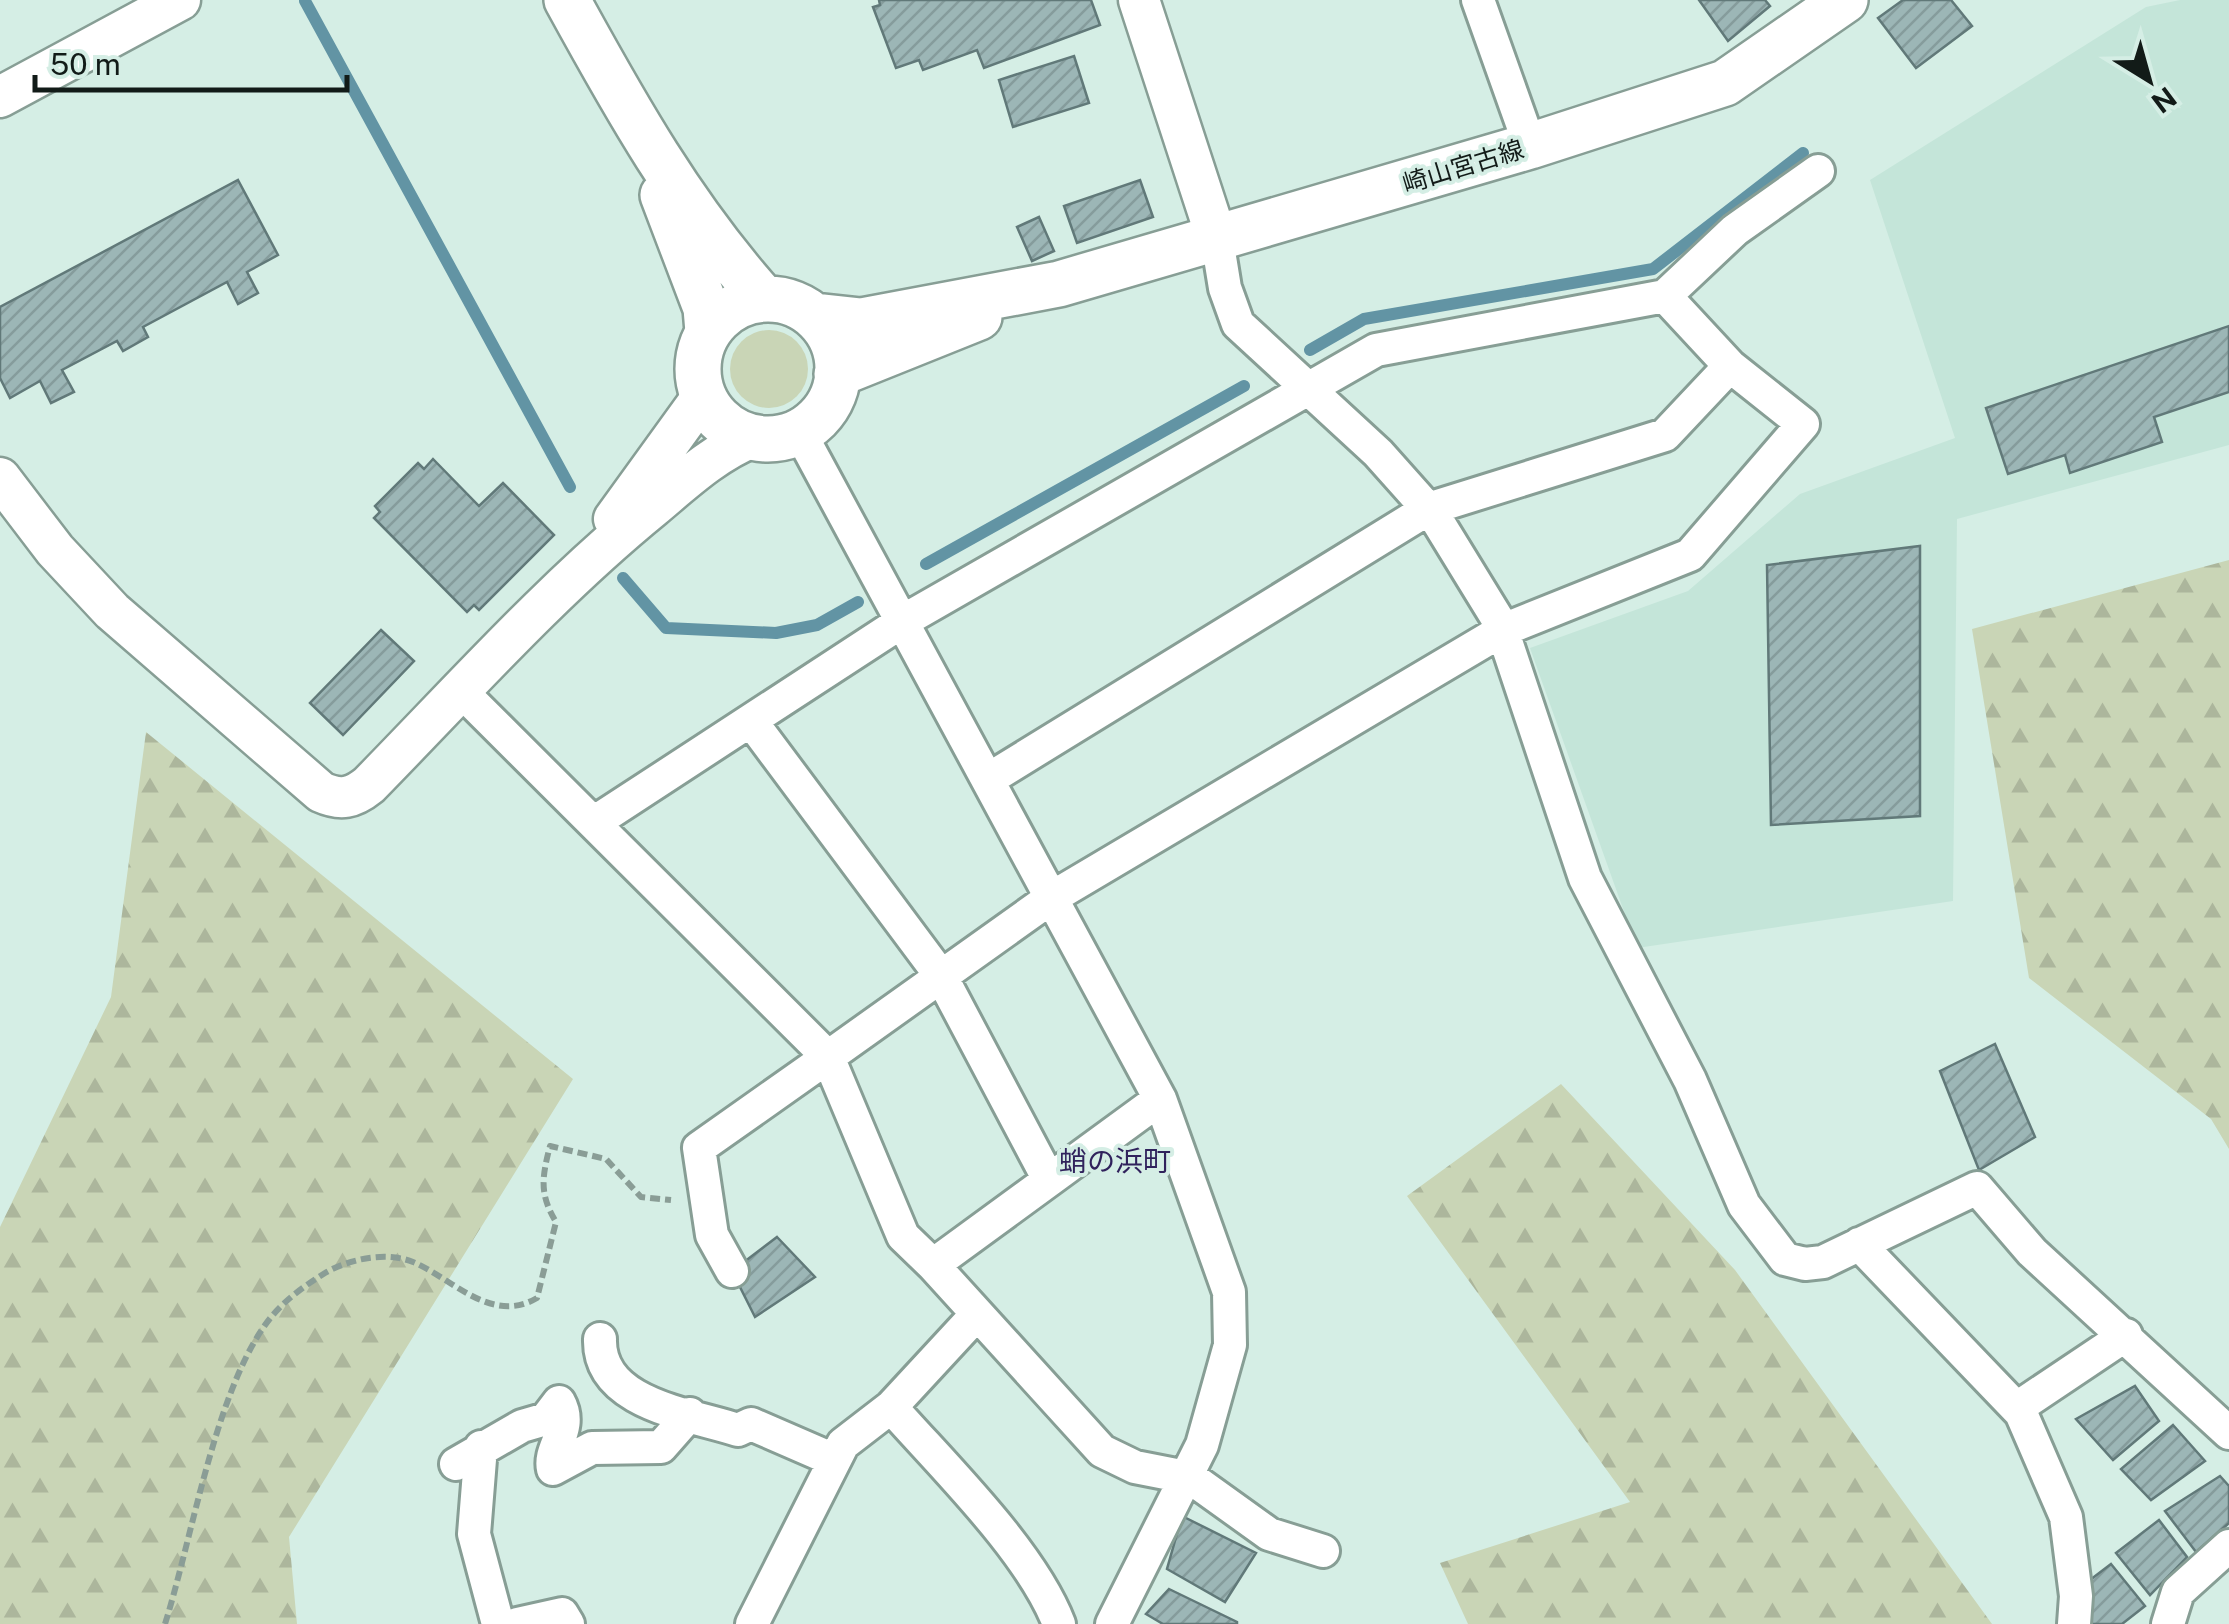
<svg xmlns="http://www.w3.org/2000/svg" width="2229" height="1624" viewBox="0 0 2229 1624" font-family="'Public Sans','Noto Sans JP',sans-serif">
<defs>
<pattern id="forest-firs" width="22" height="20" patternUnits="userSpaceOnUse" patternTransform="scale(2.5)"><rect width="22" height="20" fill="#c9d5b6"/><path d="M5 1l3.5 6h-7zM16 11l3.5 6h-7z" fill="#acb69c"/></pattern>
<pattern id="building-hatch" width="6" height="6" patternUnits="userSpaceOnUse" patternTransform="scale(2.5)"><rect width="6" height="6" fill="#9cb6b6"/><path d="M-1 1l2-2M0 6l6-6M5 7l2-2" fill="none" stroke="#859c9c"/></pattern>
</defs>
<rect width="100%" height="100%" fill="#d5eee5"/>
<!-- built -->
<path fill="#c4e5d9" d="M2180,0h49v445l-272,74 -4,382 -316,47 -107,-300 158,-57 112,-97 155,-56 -85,-258 276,-173z"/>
<!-- grass -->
<path fill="#c9d5b6" d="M730 369a39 39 0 1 1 78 0a39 39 0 1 1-78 0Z"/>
<!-- forest -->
<path fill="url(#forest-firs)" d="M2229,560v589l-18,-30 -182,-141 -57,-349z
M146,732l427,347 -284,458 8,87h-297v-397l111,-230z
M1561,1084l174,186 257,354h-524l-28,-61 190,-61 -223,-306z"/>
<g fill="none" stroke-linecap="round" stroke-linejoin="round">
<!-- stream -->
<path stroke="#6294a4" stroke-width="12" d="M305,1l265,486
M1310,350l54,-31 289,-50 150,-116
M926,564l318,-178
M623,578l43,50 110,5 41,-8 41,-23"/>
</g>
<!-- building -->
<path fill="url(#building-hatch)" stroke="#617979" stroke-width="2.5" d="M879,0h212l9,25 -116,43 -7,-18 -54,20 -4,-10 -23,8 -23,-61 7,-2z
M1699,0h66l5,6 -42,35z
M1903,0h48l21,26 -56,42 -38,-50z
M1074,56l15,47 -76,24 -14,-47z
M238,180l40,75 -31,17 11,21 -20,11 -11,-22 -84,45 5,10 -25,14 -6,-10 -55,29 12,22 -23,11 -11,-22 -30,17 -10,-20v-71z
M1140,180l13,37 -76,26 -13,-37z
M1039,217l15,34 -22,10 -15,-34z
M2229,326v66l-75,25 8,25 -92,31 -5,-18 -57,19 -22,-66z
M433,459l46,47 24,-23 51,52 -75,75 -5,-5 -7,7 -93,-94 6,-6 -5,-6 43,-43 6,6z
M1920,546v270l-149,9 -4,-260z
M381,630l33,31 -71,74 -33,-32z
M1995,1044l40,93 -56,33 -39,-99z
M777,1237l38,40 -60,40 -23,-46z
M2135,1386l24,35 -46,39 -37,-41z
M2173,1425l32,36 -54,39 -30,-31z
M2220,1476l9,10v37l-33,29 -31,-41z
M1182,1516l74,37 -31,49 -58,-33z
M2159,1520l28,37 -37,38 -34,-42z
M2111,1564l34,42 -23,18h-36l-4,-38z
M1169,1589l68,33v2h-74l-17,-10z"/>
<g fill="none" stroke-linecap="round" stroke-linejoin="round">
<defs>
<path id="minor" d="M1478,0l52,146
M1217,239l8,49 13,36 140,129 57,64 65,106 85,255 105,202 54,125 41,54 20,5 18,-2 154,-74 55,64 197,181
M1665,296l70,-66 83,-59
M799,431l361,668 69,193 1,53 -28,100 -90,179
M461,691l367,366 223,-159 452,-268 187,-75 113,-131 -73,-58 -65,-70 -289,54 -473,271 -308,201
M751,721l190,255 107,202
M989,779l439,-270 237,-74 65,-69
M1859,1244l162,169 45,104 10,79 -2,28
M933,1265l169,186 33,16 56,11 78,56 54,17
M732,1271l-20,-36 -13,-87 129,-91 75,179 30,29 227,-166
M600,1339c-2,65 89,75 138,91l13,-6 83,36
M891,1407c52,59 140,144 168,217
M2017,1408l109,-73
M481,1447l-7,87 24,90
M456,1464l66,-38 24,-7 13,-17c15,27 -11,46 -6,67l39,-21 69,-1 29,-33
M517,1624l45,-10 6,10
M752,1624l91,-180 48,-37 86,-93
M2168,1624l10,-32 51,-46"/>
<path id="tertiary" d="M1139,0l78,239
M0,97l180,-97
M0,478l55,72 57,61 209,181c20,9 32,6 48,-7 93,-95 181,-194 284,-278 31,-26 62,-55 100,-70
M614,519l89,-123"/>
<path id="secondary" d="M567,0c58,106 116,209 197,299
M663,195l43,113 2,24
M698 369a70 70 0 1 1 140 0a70 70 0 1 1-140 0Z
M815,316l46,5 198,-37 471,-138 195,-63 120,-83
M837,374l142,-57"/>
</defs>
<!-- minor casing -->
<use href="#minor" stroke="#879e95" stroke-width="38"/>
<!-- tertiary casing -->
<use href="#tertiary" stroke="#879e95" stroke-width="45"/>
<!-- secondary casing -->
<use href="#secondary" stroke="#879e95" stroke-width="50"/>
<!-- path -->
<path stroke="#8a9d96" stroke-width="6" stroke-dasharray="10 5" stroke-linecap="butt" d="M165,1624c27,-86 49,-224 98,-296 16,-24 38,-40 62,-55 24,-14 61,-22 88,-11 39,16 78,63 124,36l19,-76c-17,-28 -14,-45 -6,-76l56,13 35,38 30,3"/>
<!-- minor -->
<use href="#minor" stroke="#fff" stroke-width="32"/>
<!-- tertiary -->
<use href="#tertiary" stroke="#fff" stroke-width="40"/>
<!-- secondary -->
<use href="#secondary" stroke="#fff" stroke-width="45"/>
</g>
<g text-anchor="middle" stroke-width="8" stroke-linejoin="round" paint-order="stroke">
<!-- street labels -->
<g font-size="25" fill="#121b18" stroke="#d5eee5">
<text transform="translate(1463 166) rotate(-17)" y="9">崎山宮古線</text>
</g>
<!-- neighbourhood labels -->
<g font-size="28" fill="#30225c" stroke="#d5eee5">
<text x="1115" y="1171">蛸の浜町</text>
</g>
</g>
<!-- north arrow -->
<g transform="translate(2149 80) rotate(143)" stroke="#d5eee5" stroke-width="8" paint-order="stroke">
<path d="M0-8L18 38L0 25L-18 38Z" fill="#121b18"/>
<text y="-15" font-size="28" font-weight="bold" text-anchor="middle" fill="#121b18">N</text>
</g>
<!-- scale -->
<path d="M35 75v15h312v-15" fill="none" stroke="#121b18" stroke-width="5"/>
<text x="50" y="75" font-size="30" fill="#121b18" stroke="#d5eee5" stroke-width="8" paint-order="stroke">50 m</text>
</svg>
